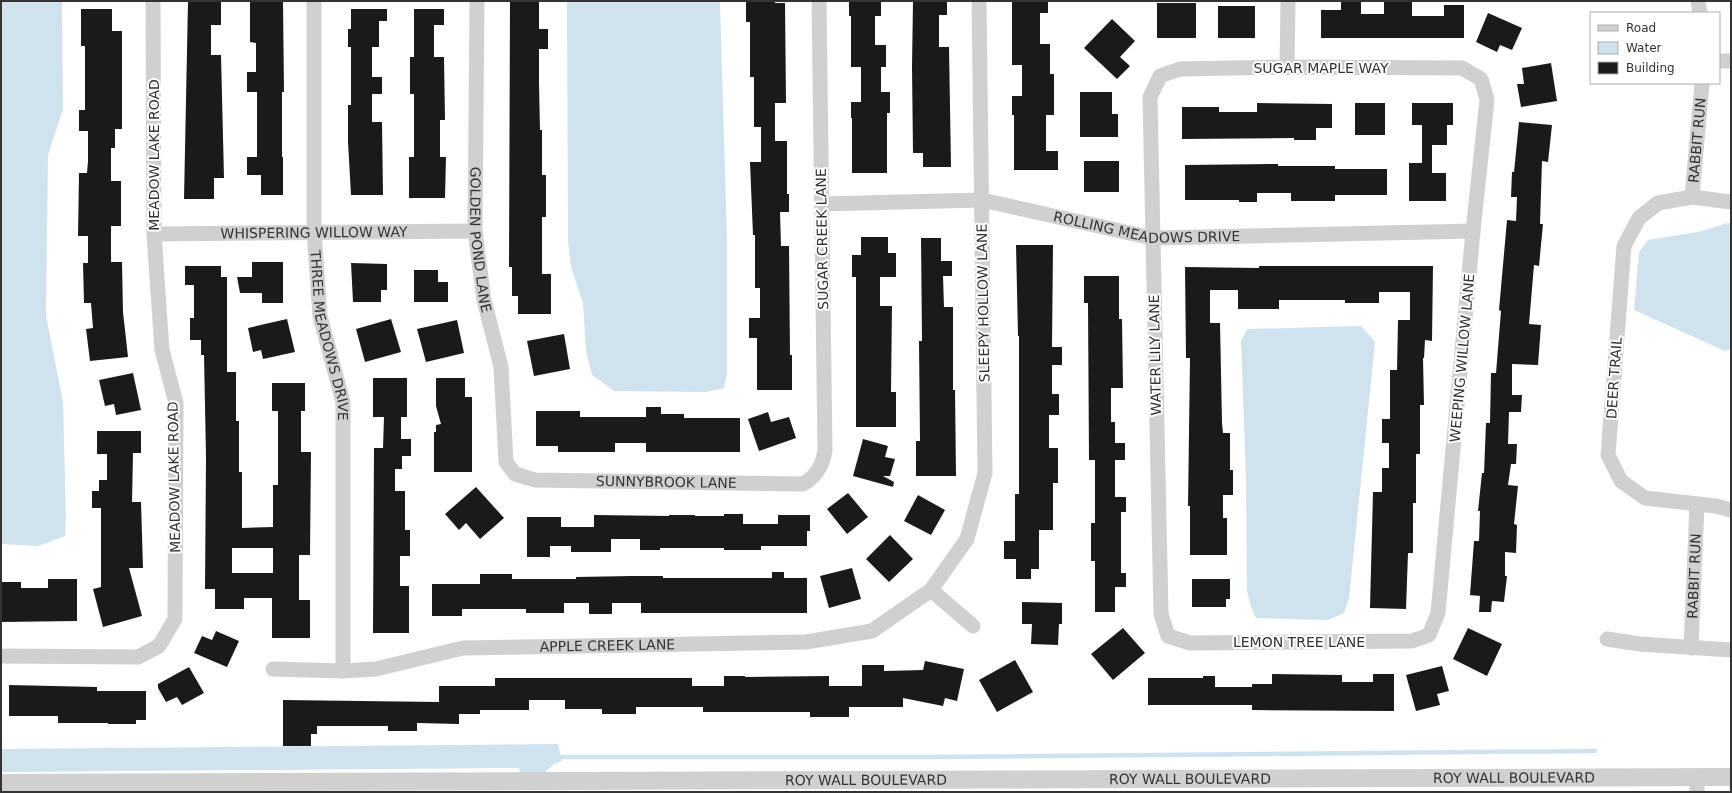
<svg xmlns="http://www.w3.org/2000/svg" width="1732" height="793" viewBox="0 0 1732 793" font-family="'DejaVu Sans',sans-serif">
<rect width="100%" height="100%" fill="#fff"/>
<!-- water -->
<path fill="#cfe2ee" d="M1,1h61l1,108 -15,46 -2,161 17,86 3,117 -1,17 -27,10 -37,-2z
M567,1h153l7,240v132l-3,15 -18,4 -92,-1 -22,-16 -6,-24 -3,-48 -12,-36 -3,-27z
M1728,223l3,1v125l-6,2 -91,-41 5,-58 9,-12 50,-8z
M1361,326l14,16 -26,257 -5,14 -16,7 -72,-2 -5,-11 -4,-16 -1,-112 -5,-138 6,-12z
M558,744l4,17 -8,3 -10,9h-24l-1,-5 -518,4v-23z"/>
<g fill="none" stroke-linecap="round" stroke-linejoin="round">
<!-- stream -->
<path stroke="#cfe2ee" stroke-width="4.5" d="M555,757h375l665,-6"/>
</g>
<!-- building -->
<path fill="#1a1a1a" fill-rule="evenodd" d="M188,1h33v24h-10v30h10l3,123h-10v21h-30z
M250,1l33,1 1,90h-2v65h1v38h-22v-20h-14v-18h10v-65h-10v-20h9v-29l-6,-1z
M510,1h29v28h9v20h-9v34l1,47h2v45h4v42h-4v57h9v40h-33v-18h-6v-29h-3z
M746,1h29v2h10l1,100h-11v38h12v53h2v18h-9l1,34h8l1,109h2v35h-35v-52h-8v-20h11v-30h-5v-53h-2l-3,-73h11v-35h-7v-50h-4v-55h-4z
M881,1v15h-6v29h11v22h-5v25h9v21h-3v60h-35v-55h-1v-16h10v-35h-10v-51h-2v-14z
M913,1h34v14h-8v32h10l2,120h-28v-14h-10l-1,-86z
M1012,1h36v12h-8v31h10v30h4v41h-8v36h12v19h-44v-55h-2v-19h10v-31h-10z
M1341,2h20v12h23v-12h28v14h32v-11h20v33h-143v-28h20z
M1157,3h39v35h-39z
M1218,6h37v32h-37z
M81,9h31v22h10v98h-7v19h-4v33h10v45h-10v36h11l1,50 5,45 -38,4 -4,-32 7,-1 -2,-25h-7l-1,-40h5v-27h-10l1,-63h8l1,-12v-30h-9v-21h6v-64h-4z
M351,9h36v12h-8v26h-7v30h10v17h-10v28h10l1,73h-32l-3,-53v-37h3v-58h-3v-18h3z
M414,9h30v16h-10v32h10l1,63h-5v37h6l-1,41h-36v-41h5v-63h-4v-37h4z
M1488,13l34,15 -10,22 -12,-5 -3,7 -21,-10z
M1112,19l23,22 -15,16 10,9 -13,13 -33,-31z
M1551,63l6,38 -36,6 -4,-23h7l-2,-16z
M1080,92h32v22h6v23h-38z
M1257,103l75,1v24h-16v12h-22v-2l-112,1v-32h37v5h38z
M1355,103h30v32h-30z
M1412,103h41v22h-6v20h-15v28h14v28h-37v-38h13v-38h-10z
M1519,122l33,3 -4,37 -6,-1 -2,63h3l-4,42 -5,-1 -5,59 12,1 -3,40 -26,-1v31h10l-1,17h-12l-1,32h9l-1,20h-5l-3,21 10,1 -4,38 3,1 -1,28 -11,-1v24h2l-3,26 -12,-1 -1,11h-12l1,-16 -10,-1 4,-54h5l1,-30h-2l4,-38h2l2,-50h4l1,-50h5l5,-62 -2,-1 8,-90 9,1 1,-24h-6l1,-25h2z
M1084,161h35v31h-35z
M1278,164v2h57v3h52v26h-52v6h-44v-8h-34v9h-18v-2h-54v-35z
M861,237h27v16h8v24h-16v29h12l-1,86h5v35h-40v-150h-4v-22h9z
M921,238h20v23h11v15h-9l1,31h9v83h2l1,86h-40v-35h4l-1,-100h3z
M1016,245h37l-1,102h10v18h-10v29h7v21h-10v33h9v35h-5v47h-14v39h-8v10h-15v-20h-12v-18h11v-47h4v-158h-1z
M252,262h31v41h-21v-10h-22l-3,-16h15z
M351,263l36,1v26h-6v12h-28z
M185,266h36v11h6v95h9v49h3v51h3v56l31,-1v-42h5v-74h-6v-28h33v28h-4v41h10l-1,103h-11v45h11v38h-38v-40h-28v11h-29v-20h-10l1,-132 -2,-102h-3v-15h-11v-22h4v-33h-9zM232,548h41v25h-41z
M1259,266h174l-1,75 -7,-1 -1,18h-1l1,47h-4v49h-4v49h-3v50h-5l-2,56 -36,-1 3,-116h9v-24h7v-25h-7v-24h8v-49h7l1,-50h12v-28h-31v11h-34v-3h-66v9h-41v-19h-28v33h10l2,100 1,10h7v37h3v25h-10v23h4v37h-37v-49h-2l2,-148h-4l-1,-91 74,1z
M414,270h24v12h10v20h-34z
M1084,276h35v43h3l1,69h-12v34h4v21h10v17h-10v37h11v15h-5v61h5v14h-11v25h-20v-51h-4v-38h4v-63h-6l-1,-157h-4z
M287,319l8,33 -32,7 -2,-9 -8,2 -5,-24z
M391,319l10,33 -36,10 -9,-33z
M457,320l7,33 -38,9 -9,-33z
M564,334l6,35 -36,7 -7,-35z
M133,373l8,37 -25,5 -2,-11 -9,2 -6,-26z
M373,378h34v39h-6v22h10v17h-9v13h-7v22h10v39h5v26h-10v30h9v47h-36l1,-185h9l1,-31h-11z
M436,378h29v19h7v75h-38v-40h2v-7l5,-1 -5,-18z
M646,407h15v7h23v4h56v34h-94v-9h-31v9h-57v-6h-22v-35h44v6h66z
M768,412l3,10 18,-5 7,21 -37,13 -11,-32z
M97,431h44v22h-8l-1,49h9l2,66h-14l13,48 -39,11 -10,-38 8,-2v-79h-9v-17h7v-11h8v-26h-10z
M863,439l25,7 -3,11 10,2 -5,17h-7l11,6 -1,5 -40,-11z
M476,487l28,31 -24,21 -14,-16 -7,7 -14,-16z
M848,493l20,24 -21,17 -20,-25z
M918,495l27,15 -14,25 -27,-14z
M724,514h19v10h35v-9h32v16h-3v15h-46v4h-37v-2h-64v2h-20v-11h-29v13h-40v-6h-21v11h-23v-40h34v10h33v-12l75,1v-1h26v1h29z
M890,535l23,24 -24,23 -23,-23z
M852,568l9,31 -32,9 -9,-32z
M772,572h12v6h23v35h-166v-10h-29v11h-23v-11h-25v10h-38v-4h-64v7h-30v-32h48v-10h32v5h64v-2l55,-1h32v2h109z
M48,579h29v42l-76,1v-40h20v6h27z
M1192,579h38v20h-4v8h-34z
M1022,602l40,1v21h-3l-1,21 -27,-1 1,-20h-10z
M1123,628l22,25 -32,27 -22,-26z
M1468,628l34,16 -15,32 -34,-17z
M216,631l23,10 -12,26 -33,-14 8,-17 10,4z
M1015,660l18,32 -36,20 -18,-32z
M925,661l39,8 -7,32 -12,-3 -2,8 -40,-8v9h-54v10h-39v-5h-107v-5h-67v7h-34v-5h-37v-9h-36v10h-49v4h-21v10l-42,-1v8h-29v-5h-71v8h-6v12h-28v-46l156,2v-16h56v-8h197v8h32v-10h21v1l84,-1v10h33v-21h22v6l39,-1z
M1442,666l7,25 -12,3 3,11 -24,6 -10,-36z
M189,667l15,26 -22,12 -5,-8 -11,5 -8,-14v-4z
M1272,674l70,1v7h31v-8h21v37l-142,-1v-5h-104v-27h55v-2h12v11h37v-3h20z
M9,685l88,2v4h49v29h-10v4h-28v-1h-50v-7h-49z"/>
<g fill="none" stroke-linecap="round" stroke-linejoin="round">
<!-- minor -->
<g stroke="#d0d0d0" stroke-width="15">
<path id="s1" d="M314,1v230l6,85 23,86v269"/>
<path id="s2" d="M477,1l-2,230 9,69 17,67 5,95 9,12 20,6 268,4c14,-8 19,-18 22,-33l-6,-450"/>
<path d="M1698,1l2,12"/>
<path d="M1719,61h12"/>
<path d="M1287,67l175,1 19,11 6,21 -14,131 -35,382 -9,22 -17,6 -222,2 -22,-7 -7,-22 -11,-517 10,-21 20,-7z"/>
<path d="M1287,67l1,-66"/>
<path id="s3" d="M1692,197l10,-114"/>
<path d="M1731,202l-39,-5 -34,6 -19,15 -15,28 -16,209 13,26 24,17 71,8 15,4"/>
<path id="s4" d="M822,204l160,-4 170,38 321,-7"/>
<path id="s5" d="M154,234l321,-3"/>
<path d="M931,590l42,36"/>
<path d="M1607,639l33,5 91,6"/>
<path id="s6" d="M1691,648l6,-144"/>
<path d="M1,656l137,1 21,-11 16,-27 1,-216 -14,-53 -8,-116 -1,-233"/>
<path id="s7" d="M273,669l70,2 33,-2 87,-21 343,-6 66,-11 59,-41 36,-51 18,-66 -6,-472"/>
<path d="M1697,777v15"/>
</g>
<!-- tertiary -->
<path stroke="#d0d0d0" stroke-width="18" id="s8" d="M1,783l1730,-6"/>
</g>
<g text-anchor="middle" stroke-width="4" stroke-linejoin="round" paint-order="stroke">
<!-- street labels -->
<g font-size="14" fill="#333" stroke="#fff">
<text x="1321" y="73">SUGAR MAPLE WAY</text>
<text dy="5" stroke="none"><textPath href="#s3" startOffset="57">RABBIT RUN</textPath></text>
<text transform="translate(154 155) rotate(-90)" y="5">MEADOW LAKE ROAD</text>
<text dy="5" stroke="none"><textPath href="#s4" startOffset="328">ROLLING MEADOWS DRIVE</textPath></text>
<text dy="5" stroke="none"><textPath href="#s5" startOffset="160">WHISPERING WILLOW WAY</textPath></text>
<text transform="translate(822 239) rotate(-91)" y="5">SUGAR CREEK LANE</text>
<text dy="5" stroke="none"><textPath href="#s2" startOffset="239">GOLDEN POND LANE</textPath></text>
<text transform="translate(983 303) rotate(-91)" y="5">SLEEPY HOLLOW LANE</text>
<text dy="5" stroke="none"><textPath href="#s1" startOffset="336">THREE MEADOWS DRIVE</textPath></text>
<text transform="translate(1155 355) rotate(-91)" y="5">WATER LILY LANE</text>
<text transform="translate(1462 358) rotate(-85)" y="5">WEEPING WILLOW LANE</text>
<text transform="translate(1614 378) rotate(-86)" y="5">DEER TRAIL</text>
<text transform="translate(174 477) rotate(-91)" y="5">MEADOW LAKE ROAD</text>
<text dy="5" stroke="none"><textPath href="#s2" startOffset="631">SUNNYBROOK LANE</textPath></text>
<text dy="5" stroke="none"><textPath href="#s6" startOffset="72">RABBIT RUN</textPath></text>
<text x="1299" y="647">LEMON TREE LANE</text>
<text dy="5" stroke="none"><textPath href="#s7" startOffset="337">APPLE CREEK LANE</textPath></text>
<text dy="5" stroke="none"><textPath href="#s8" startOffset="1513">ROY WALL BOULEVARD</textPath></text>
<text dy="5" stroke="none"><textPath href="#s8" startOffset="1189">ROY WALL BOULEVARD</textPath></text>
<text dy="5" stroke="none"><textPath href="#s8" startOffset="865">ROY WALL BOULEVARD</textPath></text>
</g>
</g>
<!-- border -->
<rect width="1732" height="793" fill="none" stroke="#333333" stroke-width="4"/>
<!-- legend -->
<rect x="1590" y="12" width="130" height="72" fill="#ffffff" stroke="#adadad"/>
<rect x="1598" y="25" width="20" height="6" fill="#d0d0d0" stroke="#adadad"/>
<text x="1626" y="32" font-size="12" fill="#333333">Road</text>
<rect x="1598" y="42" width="20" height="12" fill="#cfe2ee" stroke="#adadad"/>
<text x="1626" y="52" font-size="12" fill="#333333">Water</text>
<rect x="1598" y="62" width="20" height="12" fill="#1a1a1a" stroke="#adadad"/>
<text x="1626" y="72" font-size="12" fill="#333333">Building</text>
</svg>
